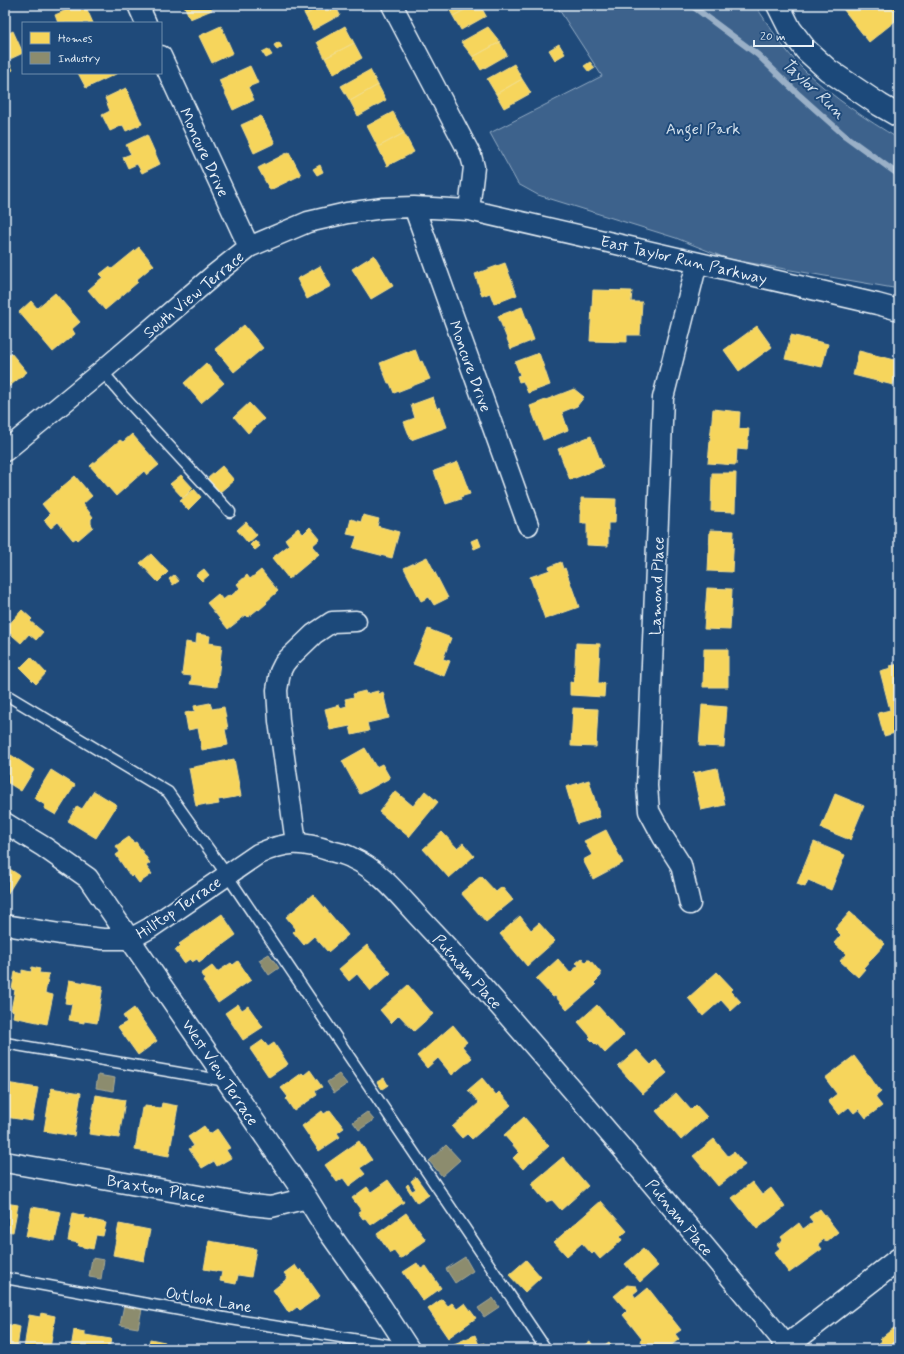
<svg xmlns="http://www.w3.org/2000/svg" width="904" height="1354" viewBox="0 0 904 1354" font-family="Mynerve,sans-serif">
<rect width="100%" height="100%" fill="#1f4a7a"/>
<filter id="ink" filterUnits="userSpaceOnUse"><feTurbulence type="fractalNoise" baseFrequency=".025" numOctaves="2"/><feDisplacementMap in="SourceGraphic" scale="8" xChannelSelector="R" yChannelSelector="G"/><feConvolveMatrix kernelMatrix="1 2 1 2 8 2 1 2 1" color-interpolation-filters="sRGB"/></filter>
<g filter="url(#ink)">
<!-- green -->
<path fill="#3c628c" stroke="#92aac2" d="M556,5h199c15,22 30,47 50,66 28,27 61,48 94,68v150l-171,-30 -52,-21 -138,-43 -20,-11 -28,-51 112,-57z"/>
<!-- homes -->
<path fill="#f6d55c" stroke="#f2dd8b" d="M78,5h7l8,18h-35l-3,-8z
M184,5h26l2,5 -22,9z
M300,5h23l-18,10z
M323,5h12l5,10 -27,15 -8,-15z
M447,5h27l-21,11z
M474,5h6l6,11 -25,14 -8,-14z
M840,5h59v13l-30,24z
M221,26l12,27 -21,10 -13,-27z
M345,26l9,17 -29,15 -8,-16z
M488,27l12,15 -27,15 -12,-15z
M13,31l10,22 -15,7 5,10 -8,4v-39z
M279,42l3,5 -5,3 -3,-5z
M500,42l7,13 -26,15 -8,-13z
M354,43l8,15 -28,16 -9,-16z
M559,44l6,10 -10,6 -6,-10z
M268,49l4,6 -6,3 -4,-6z
M590,62l5,6 -6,4 -5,-6z
M514,64l8,15 -26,15 -9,-15z
M250,66l8,17 -10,4 6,13 -21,10 -14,-30z
M370,70l8,15 -28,16 -9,-15z
M78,73h40l-32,15z
M522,79l9,14 -27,15 -8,-14z
M378,85l8,15 -28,16 -8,-15z
M126,88l16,36 -16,7 -3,-6 -13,6 -8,-16 8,-4 -5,-13z
M393,112l11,21 -26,14 -11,-21z
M261,116l14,27 -21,10 -13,-28z
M404,133l10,19 -27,14 -9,-19z
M147,135l13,29 -18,9 -5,-9 -9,4 -5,-11 8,-3 -5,-9z
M289,152l12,23 -31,15 -12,-22z
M320,165l3,7 -6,3 -4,-6z
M139,247l15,18 -18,15 2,2 -33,28 -17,-20 15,-13 -3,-3 9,-7 3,2z
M374,255l19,31 -22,13 -19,-30z
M505,263l12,32 -23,9 -4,-11 -8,3 -7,-22z
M320,266l11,20 -24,13 -10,-20z
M593,290l39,1 -1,11h11l-2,33h-13v7l-37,-1z
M55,293l25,29 -8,7 3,5 -22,18 -34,-40 12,-11 6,7z
M522,307l12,33 -23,9 -13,-33z
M244,325l19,23 -29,24 -19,-23z
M757,326l15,21 -33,24 -15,-21z
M791,335l37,9 -6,23 -37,-8z
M415,349l5,13 2,-1 8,18 -36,14 -4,-10h-2l-8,-20z
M859,351l40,10 -6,24 -40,-10z
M11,353l16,19 -21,17 -1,-1v-30z
M539,353l11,32 -22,8 -5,-12 -4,1 -2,-6 3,-1 -5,-13z
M206,363l18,20 -23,20 -17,-20z
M574,389l10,8 -7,9 -15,6 6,18 -25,10 -13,-34z
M433,397l4,12 3,-2 7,20 -36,13 -7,-18 11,-4 -4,-13z
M249,403l15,16 -16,14 -14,-16z
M713,409l27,3 -1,17h10l-2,21 -10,-1 -1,16 -28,-2z
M132,434l27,31 -12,10 -3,-4 -28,25 -26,-30 30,-26 3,2z
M591,436l12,31 -33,13 -12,-31z
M458,462l12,32 -10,3 1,2 -15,5 -12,-33z
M222,466l12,14 -15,13 -12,-14z
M712,473h24l-1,39 -24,-1z
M181,475l12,13 -10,10 -13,-14z
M75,476l17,20 -9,8 10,13 -2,2v5l2,3 -15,13 -2,-2 -3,2 -15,-18 -7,6 -7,-8 6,-6 -8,-10z
M194,489l7,8 -13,13 -8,-9z
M581,498l35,1 -1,24h-7v23l-21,-1v-22h-6z
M363,515l16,4 -2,7 22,6 -7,26 -39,-10 4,-12 -10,-2 4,-15 10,3z
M246,522l11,13 -9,8 -11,-13z
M310,527l10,12 -8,7 7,8 -30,25 -17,-21 17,-13 -4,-6 13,-11 5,6z
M710,530l24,1 -2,41 -24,-1z
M478,538l3,8 -7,3 -3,-8z
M255,540l5,6 -5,4 -5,-5z
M151,554l17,18 -10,10 -18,-19z
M427,557l21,41 -14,7 -5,-8 -8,4 -17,-33z
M561,562l2,7 2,-1 14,39 -34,12 -15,-42 20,-7 -1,-3z
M204,569l5,6 -7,6 -6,-6z
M261,570l17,21 -12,11 1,1 -8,7 -1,-1 -10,8 -2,-2 -18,14 -21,-26 11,-9 5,6 6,-5 2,1 9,-8 -3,-4 10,-9 3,4z
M174,575l5,6 -6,4 -4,-6z
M707,588l25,1 -2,41 -26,-1z
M22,610l10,9 -2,2 13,11 -7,8 -7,-6 -8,9 -16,-14z
M428,629l23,9 -8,21 7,2 -6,15 -31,-12z
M197,634l13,2 -1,7 13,2 -5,42 -27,-3 2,-8 -10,-1 4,-33 10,2z
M5,636l6,6 -5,5 -1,-1z
M576,643l24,1 -2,39h7l-1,14 -34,-2v-13l4,1z
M704,649h24v38h-25z
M31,657l15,16 -10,11 -16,-16z
M899,664v28l-4,1 4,16v23l-15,4 -6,-23 12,-3 -10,-39 11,-3 -1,-2z
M365,691l1,3 12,-3 1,3 4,-2 6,26 -22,5 2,8 -17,4 -2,-9 -20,4 -5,-21 14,-4 1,3 7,-2 -2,-7 9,-2 -1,-3z
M210,703l2,6 12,-2 4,22h-3l3,16 -26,5 -4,-22 -10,2 -3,-17 10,-2 -1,-5z
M702,705l25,2 -3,40 -25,-1z
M573,708l25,1 -2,38 -25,-1z
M365,748l11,19 6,-3 8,14 -30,16 -18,-33z
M11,755l23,15 -13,21 -16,-10v-20l2,1z
M234,759l7,37 -23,4 1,4 -13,2v-2l-10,2 -7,-38z
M717,768l8,37 -24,5 -8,-37z
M51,770l24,15 -19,30 -12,-7 1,-3 -11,-7z
M589,780l11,37 -23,7 -11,-37z
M94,791l23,14 -21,33 -28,-17 9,-15 5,3z
M395,791l18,15 12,-15 13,11 -29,35 -30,-25z
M835,794l29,12 -14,34 -29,-12z
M606,830l17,33 -30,16 -10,-19 9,-5 -8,-14z
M442,832l15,16 6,-5 11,13 -25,22 -26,-29z
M129,837l5,6 2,-1 14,21 -4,3 6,8 -13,9 -6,-8 -2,2 -15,-22 4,-3 -4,-6z
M814,842l31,13 -14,35 -23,-10 -3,7 -8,-3z
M5,866l14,9 -13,21h-1z
M481,876l15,16 6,-5 11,13 -27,22 -25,-29z
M313,894l35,41 -20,17 -14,-16 -10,9 -11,-13 3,-3 -10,-12z
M850,912l35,32 -22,24 2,1 -7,8 -18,-16 6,-7 -12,-11 7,-8 -6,-6z
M222,914l14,21 -37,27 -2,-3 -5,3 -2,-3 -6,4 -9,-13 6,-4 -2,-2z
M520,916l11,14 8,-7 16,18 -28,25 -27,-32z
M367,945l24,28 -20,18 -14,-17 -8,7 -10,-12z
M582,958l3,4 2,-2h3l11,13v3l-7,7 2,2 -29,25 -12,-14 -2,1 -17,-18 22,-20 12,14 9,-8 -3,-2z
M238,961l13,19 -33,23 -15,-22 2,-1 -4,-6 11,-8 5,6 14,-9 2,2z
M32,967l8,2 -1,4 10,1 -4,19 8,2 -6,29 -34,-7 1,-6 -3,-1 4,-20 -3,-1 3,-17 7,2v-4l9,2z
M717,972l16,17 -2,2 10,11 -10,9 -10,-11 -18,16 -15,-18z
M69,980l34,6 -6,37 -13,-2v2l-15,-3 3,-16 -7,-1z
M408,985l25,29 -19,17 -15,-16 -8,8 -11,-13z
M238,1004l4,6 6,-4 15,21 -20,13 -18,-27z
M597,1005l27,30 -19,18 -9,-10 -1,1 -6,-6 2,-1 -13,-15z
M134,1008l23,33 -19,14 -20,-28 9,-5 -4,-6z
M453,1025l14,17 -5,4 10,12 -20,17 -14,-17 -11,10 -10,-12z
M263,1040l5,7 6,-4 14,21 -19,13 -19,-28z
M637,1050l14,15 5,-5 11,13 -24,21 -25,-27z
M854,1056l27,36 -6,5 7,9 -16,12 -7,-9 -5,4 -5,-6 -10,8 -11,-14 9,-7 -12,-16z
M310,1070l12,17 -7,4 2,4 -23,16 -8,-12 2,-2 -7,-9 21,-15 2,2z
M384,1078l4,7 -6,4 -5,-7z
M482,1078l14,17 3,-3 12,13 -39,34 -5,-5 -5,4 -10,-11 27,-24 -11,-13z
M6,1083l32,5 -6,33 -27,-4z
M51,1088l30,5 -7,43 -30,-5z
M676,1093l15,17 5,-5 11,12 -26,23 -25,-29z
M96,1095l29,5 -6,38 -30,-4z
M162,1103l16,3 -9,50 -34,-6 7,-42h3v-2l16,2z
M330,1110l14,18 -7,5 3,4 -21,14 -17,-25 20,-15 2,3z
M524,1117l25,29 -26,23 -10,-11 6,-6 -15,-17z
M204,1126l6,8 7,-5 13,19 -4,2 5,8 -14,8 -3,-5 -12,7 -13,-19 5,-3 -6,-9z
M714,1139l14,17 6,-4 11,13 -27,21 -25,-30z
M359,1141l13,19 -12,8 5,6 -16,12 -6,-8 -6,4 -12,-17z
M563,1157l25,29 -27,24 -9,-10 -6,2 -15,-18z
M416,1177l13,18 -12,8 -11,-17 2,-2 4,7 4,-2 -5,-8z
M388,1180l16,22 -33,23 -6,-7 -2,1 -5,-7 3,-2 -9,-12 15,-11 4,5z
M752,1182l10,13 9,-7 14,19 -28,22 -25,-31z
M601,1201l26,30 -7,6 2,3 -22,19 -6,-7 -2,2 -10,-11 -15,13 -13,-14z
M5,1203l13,2 -5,27 -8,-1z
M32,1207l29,5 -6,29 -29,-5z
M820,1209l18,23 -12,10 -2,-3 -6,5 4,5 -33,24 -15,-20 6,-5 -3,-4 6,-4 -2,-3 18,-14 4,6 10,-7 -4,-5z
M73,1213l12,3 -1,2 22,5 -3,13 -7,-1 -3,14 -15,-3 1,-3 -11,-2z
M406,1213l20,27 -26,19 -6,-8 -4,2 -13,-19z
M119,1224l31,6 -6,31 -31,-6z
M209,1241l47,8 -5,28 -13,-2 -2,9 -16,-3 2,-9 -18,-3z
M643,1249l15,17 -18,16 -15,-18z
M526,1260l15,17 -16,15 -16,-17z
M417,1263l4,6 5,-3 15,22 -18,13 -20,-29z
M295,1265l4,6 2,-2 19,27 -20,14 -3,-3 -8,6 -16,-23 15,-12 -4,-5z
M627,1285l9,1 2,4 -5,4 3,4 12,-10 33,42 -6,4 4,5 -12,10 -8,-1 -12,1 -7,-9 2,-1 -19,-24 4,-4 -13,-15z
M442,1299l6,7 4,-3 5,6 8,-6 11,15 -28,20 -20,-29z
M41,1313l14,3 -5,33h-26l5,-34 11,2z
M5,1318h2l-1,6 14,3 -3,22h-12z
M899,1324v25h-23l-2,-2 8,-6 -2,-2z
M74,1330l11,2v3l26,4 -2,10h-38z
M475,1335l4,10 5,-2 2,6h-30l-2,-5z
M150,1339l15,3 -1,7h-16z
M590,1341l5,8h-16z
M609,1342l5,7h-15z"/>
<!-- industry -->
<path fill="#8c8c6e" stroke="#a8aa97" d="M269,954l10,14 -10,7 -10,-15z
M339,1074l8,10 -13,9 -7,-11z
M98,1075l17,3 -2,13 -17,-3z
M367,1112l7,8 -15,10 -6,-8z
M446,1145l14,15 -18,16 -13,-15z
M465,1257l8,14 -18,12 -9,-14z
M92,1258l12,2 -3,19 -12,-2z
M493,1298l6,9 -15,10 -6,-9z
M124,1305l18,4 -4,19 -18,-3z"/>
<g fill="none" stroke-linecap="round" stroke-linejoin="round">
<!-- stream -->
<path stroke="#9ab0c7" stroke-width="6" d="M691,5l67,50 39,38 47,42 55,40"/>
<defs>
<path id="lane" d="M102,371l21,25 107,116
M5,694l163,98 59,83 319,474
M5,1043l221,38
M5,1278l219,40 184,30"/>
<path id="street" d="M138,5l8,18
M392,5l79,151 3,11 -5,43
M161,56l88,191
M414,207l114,318
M5,451l97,-80 112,-96 35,-28 59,-25 39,-9 36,-5 31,-1 55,3 408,94 22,6
M5,823l39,24 44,31 219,320 18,29 56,79 28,43
M296,843l-17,-122 -2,-31 3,-18 4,-8 4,-5 26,-25 18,-12 24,-1
M690,904l-9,-39 -18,-28 -14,-26 -2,-25 16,-388 34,-135
M5,925l55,9 43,5h27l20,-11 108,-74c29,-13 43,-13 73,-3 7,2 15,3 21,7 27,12 46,36 65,57 22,23 43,46 64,70 104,118 206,239 306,361
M5,1162l246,43 20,2 36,-9"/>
<path id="secondary" d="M778,5l12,24 16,21 22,20 52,35 19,11
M783,1349l116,-90"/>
</defs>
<!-- lane casing -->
<use href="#lane" stroke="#e8f1f8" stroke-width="13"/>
<!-- street casing -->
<use href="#street" stroke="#e8f1f8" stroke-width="23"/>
<!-- secondary casing -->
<use href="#secondary" stroke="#e8f1f8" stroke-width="25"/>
<!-- lane -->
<use href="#lane" stroke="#1f4a7a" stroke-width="10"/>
<!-- street -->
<use href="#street" stroke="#1f4a7a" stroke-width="20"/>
<!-- secondary -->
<use href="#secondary" stroke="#1f4a7a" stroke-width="22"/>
</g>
</g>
<g text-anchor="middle" stroke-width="4" stroke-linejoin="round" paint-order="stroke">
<!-- park labels -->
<g font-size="16" fill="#d7e3ed" stroke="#1f4a7a">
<text x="703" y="134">Angel Park</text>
</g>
<!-- street labels -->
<g font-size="16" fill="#e8f1f8" stroke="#1f4a7a">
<text transform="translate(205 152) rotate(65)" y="6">Moncure Drive</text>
<text transform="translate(684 259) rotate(13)" y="6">East Taylor Run Parkway</text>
<text transform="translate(193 294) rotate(-40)" y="6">South View Terrace</text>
<text transform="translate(471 366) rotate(70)" y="6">Moncure Drive</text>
<text transform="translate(656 586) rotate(-88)" y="6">Lamond Place</text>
<text transform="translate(178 907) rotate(-34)" y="6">Hilltop Terrace</text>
<text transform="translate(468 971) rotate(48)" y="6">Putnam Place</text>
<text transform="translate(221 1072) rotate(56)" y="6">West View Terrace</text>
<text transform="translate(156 1188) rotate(10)" y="6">Braxton Place</text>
<text transform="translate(680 1217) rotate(50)" y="6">Putnam Place</text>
<text transform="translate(209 1299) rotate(10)" y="6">Outlook Lane</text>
</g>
<!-- water labels -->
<g font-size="17" font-style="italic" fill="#d4e1ec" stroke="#1f4a7a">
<text transform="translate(814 88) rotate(43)" y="6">Taylor Run</text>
</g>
</g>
<!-- margin -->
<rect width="904" height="1354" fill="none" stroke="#1f4a7a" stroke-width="20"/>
<rect x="10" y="10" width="884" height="1334" fill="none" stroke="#e8f1f8" stroke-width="1.5" filter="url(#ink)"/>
<!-- legend -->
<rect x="22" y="22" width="140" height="52" fill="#1f4a7a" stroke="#6f8dac"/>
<rect x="30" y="32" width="20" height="12" fill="#f6d55c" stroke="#6f8dac"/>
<text x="58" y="42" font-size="12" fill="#e8f1f8">Homes</text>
<rect x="30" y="52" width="20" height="12" fill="#8c8c6e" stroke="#6f8dac"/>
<text x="58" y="62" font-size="12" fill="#e8f1f8">Industry</text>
<!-- scale -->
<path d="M754 40v6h59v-6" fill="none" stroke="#e8f1f8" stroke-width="2"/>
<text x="760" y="40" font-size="12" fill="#e8f1f8" stroke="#1f4a7a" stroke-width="3" paint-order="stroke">20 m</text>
</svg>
